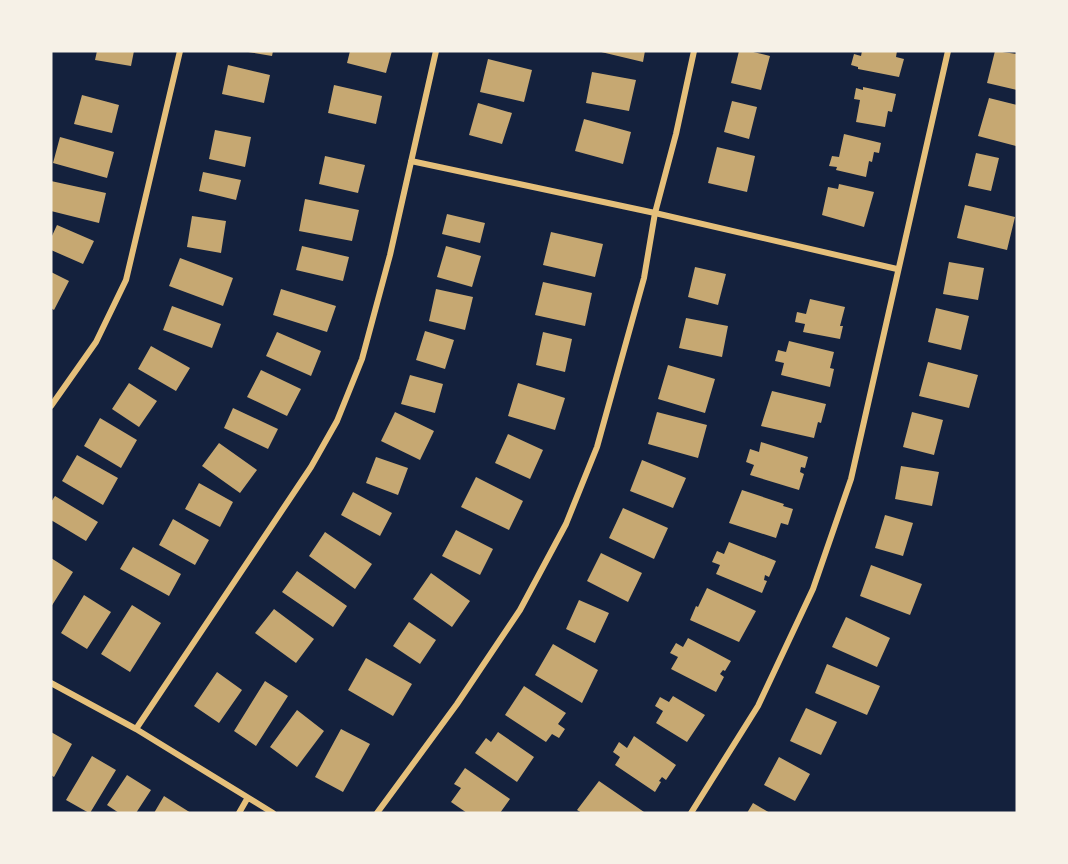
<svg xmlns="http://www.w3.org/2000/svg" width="1068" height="864" viewBox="0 0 1068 864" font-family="'Source Sans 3',sans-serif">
<rect width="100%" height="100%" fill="#14213d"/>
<!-- building -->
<path fill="#c6a872" d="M97,51h37l-3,15 -36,-6z
M242,51h31l-1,5z
M350,51h42l-6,22 -39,-10z
M597,51h48l-2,11z
M739,51h10l21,5 -9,34 -30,-7z
M862,51h35l-1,6 8,2 -5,18 -41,-8v-2l-7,-2 3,-11 7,2z
M995,51l22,3v36l-30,-7z
M488,59l44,11 -8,32 -44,-10z
M228,65l42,10 -6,28 -42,-9z
M592,72l44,8 -7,31 -43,-8z
M334,85l48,11 -6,28 -48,-11z
M863,87l33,7 -4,18 -4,-1 -3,16 -29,-5 4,-22 -6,-1 2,-11 7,2z
M82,95l37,10 -7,28 -38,-9z
M989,98l28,7 -1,41 -38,-10z
M732,101l25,6 -8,32 -25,-7z
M478,103l34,10 -10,31 -33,-9z
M584,119l47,13 -8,32 -48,-13z
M215,130l36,7 -6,30 -36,-8z
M844,134l37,9 -2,10 -5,-1 -2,10 -3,-1 -3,16 -30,-7 1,-3 -8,-1 3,-10 7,1z
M60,137l54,15 -7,26 -54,-15z
M717,147l38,9 -8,36 -39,-9z
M976,153l23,5 -8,33 -23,-5z
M325,156l40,9 -7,28 -39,-9z
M203,172l38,8 -5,20 -37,-9z
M51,181l55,12 -7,30 -48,-12z
M839,184l35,8 -10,35 -42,-12 6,-28 10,2z
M305,199l54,11 -7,31 -53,-10z
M965,205l50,12 -8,33 -50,-12z
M447,214l38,9 -5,20 -38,-9z
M192,216l34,5 -5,32 -34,-6z
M57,225l37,16 -11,23 -32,-14v-12z
M551,232l52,12 -8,33 -52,-12z
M302,246l47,11 -6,24 -47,-11z
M446,246l35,10 -9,31 -35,-10z
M180,258l53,20 -10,28 -54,-20z
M949,262l35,6 -6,32 -35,-6z
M695,267l31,7 -8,31 -30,-8z
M51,272l18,9 -15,29 -3,-2z
M543,282l49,11 -7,33 -50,-11z
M281,289l55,17 -9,26 -54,-17z
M436,289l37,8 -8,33 -36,-9z
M810,299l35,8 -5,19h3l-3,13 -37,-7 2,-8 -10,-2 2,-10 9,2z
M172,306l49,18 -9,24 -49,-18z
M936,308l33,8 -8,34 -33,-8z
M686,318l42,8 -6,31 -43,-9z
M425,331l29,9 -9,29 -29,-9z
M277,332l44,19 -10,25 -45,-20z
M543,332l29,7 -7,33 -29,-7z
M789,341l45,11 -4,16 4,1 -4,18 -49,-12 3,-12 -9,-2 3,-11 8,2z
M151,346l39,22 -14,23 -38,-22z
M928,362l50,13 -9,33 -50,-12z
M668,365l47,14 -10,34 -47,-14z
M261,370l40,19 -14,27 -40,-19z
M410,375l33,9 -8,29 -34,-9z
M129,383l28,18 -18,26 -27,-18z
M518,383l47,15 -10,32 -47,-14z
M772,391l54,13 -5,19 -3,-1 -4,16 -53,-12z
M233,408l45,21 -10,20 -44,-21z
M395,412l39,19 -14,29 -39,-19z
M657,412l50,13 -9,33 -50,-14z
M912,412l31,8 -9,35 -31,-8z
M100,418l37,22 -16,28 -37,-22z
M508,434l35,16 -13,29 -35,-16z
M761,442l47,15 -3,11 -4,-1 -1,5 4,2 -5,16 -49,-15 4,-10 -8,-3 4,-13 9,3z
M219,443l38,27 -17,23 -38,-27z
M77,455l41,23 -15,27 -41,-24z
M376,457l32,11 -10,27 -32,-12z
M642,460l44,18 -13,30 -43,-17z
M901,466l38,6 -7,34 -37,-7z
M476,477l47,24 -14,29 -48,-23z
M199,483l34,19 -13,25 -35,-18z
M742,490l42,14 -1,2 10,3 -5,16 -7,-2 -5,15 -47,-15z
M353,492l39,21 -12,23 -39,-21z
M55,496l43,26 -12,19 -35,-21v-18z
M623,508l45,20 -14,31 -45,-21z
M885,515l28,8 -10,33 -28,-8z
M173,519l36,21 -14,25 -36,-20z
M456,530l37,19 -13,26 -38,-19z
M325,532l47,32 -17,25 -46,-33z
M729,542l47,19 -7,16 -4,-2 -1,5 3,1 -5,12 -46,-19 4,-9 -8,-3 5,-11 7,3z
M133,547l48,27 -12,22 -49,-27z
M601,553l41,20 -14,29 -41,-21z
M51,558l22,14 -22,35z
M871,565l51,19 -12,31 -50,-19z
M297,571l50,35 -14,21 -51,-35z
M431,573l39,28 -18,26 -39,-28z
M707,588l49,23 -17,31 -49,-22 6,-14 2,1z
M84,595l27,17 -24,37 -26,-16z
M579,600l30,13 -14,30 -29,-14z
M132,605l29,18 -31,49 -29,-18z
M274,609l40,30 -18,24 -41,-30z
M846,617l44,21 -13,29 -45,-20z
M409,622l27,18 -16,24 -27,-18z
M688,638l43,23 -6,10 -2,-1 -3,4 4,3 -8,15 -45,-23 7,-12 -8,-4 6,-10 7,4z
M553,644l45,26 -16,33 -47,-28z
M366,658l46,26 -19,32 -45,-26z
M827,664l53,22 -13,29 -52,-22z
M217,672l25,18 -23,33 -25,-17z
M265,681l23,15 -32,50 -22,-15z
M524,686l42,27 -8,11 7,5 -6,9 -7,-4 -6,8 -41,-27z
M673,696l32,19 -18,27 -31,-19 7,-12 -8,-5 5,-9 9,5z
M806,708l31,14 -16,33 -31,-14z
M297,710l27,21 -27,36 -27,-20z
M341,729l29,15 -27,48 -28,-15z
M51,732l21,12 -18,33 -3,-2z
M498,732l36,25 -17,25 -42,-29 11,-15 5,4z
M634,736l42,29 -10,15 -4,-3 -3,4 2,1 -6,10 -40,-27 5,-8 -7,-5 6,-10 8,6z
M92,756l24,14 -26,43h-1l-23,-13z
M779,757l31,17 -15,27 -31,-16z
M465,768l45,31 -10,14h-33l-16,-11 10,-14 -7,-4z
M127,775l24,15 -15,23h-17l-12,-8z
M599,781l45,31v1h-62l-5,-3z
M164,796l27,17h-37z
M753,803l17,10h-23z"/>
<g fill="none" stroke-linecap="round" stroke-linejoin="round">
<!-- minor -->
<path stroke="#e5c07b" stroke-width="6" d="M411,161l244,52 242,56
M51,406l45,-64 30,-62 54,-229
M51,683l85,46 137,84
M136,729l175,-262 26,-46 25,-62 28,-104 46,-204
M239,813l8,-14
M377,813l80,-109 63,-94 46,-86 31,-77 47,-169 11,-65 21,-79 18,-83
M691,813l67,-107 55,-117 38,-110 97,-428"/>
</g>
<!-- border -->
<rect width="1068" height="864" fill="none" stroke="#f6f1e7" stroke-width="105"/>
</svg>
